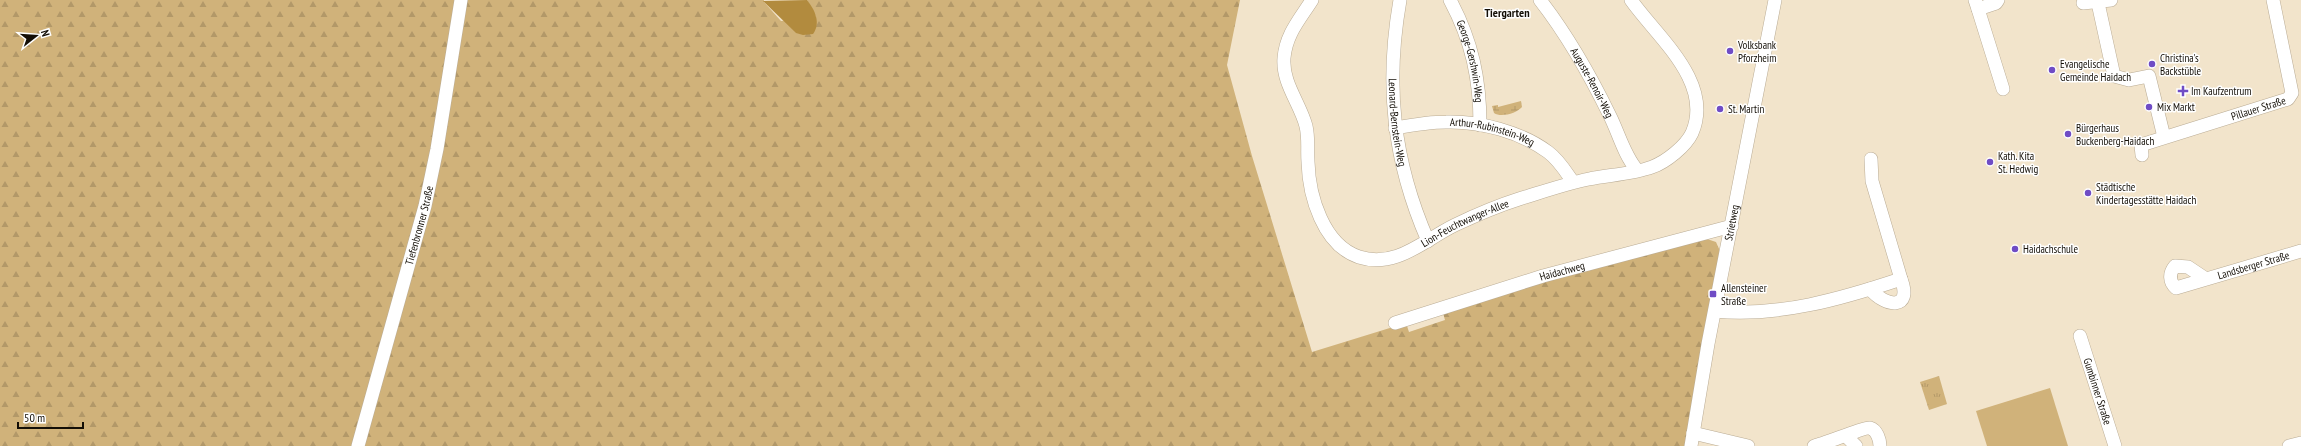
<svg xmlns="http://www.w3.org/2000/svg" width="2301" height="446" viewBox="0 0 2301 446" font-family="'PT Sans Narrow',sans-serif">
<defs>
<pattern id="grass-tufts" width="24" height="20" patternUnits="userSpaceOnUse"><rect width="24" height="20" fill="#d0b27a"/><path d="M3 7l-1-3M5 7V3M7 7l1-3M15 17l-1-3M17 17v-4M19 17l1-3" fill="none" stroke="#b29868"/></pattern>
<pattern id="forest-firs" width="22" height="20" patternUnits="userSpaceOnUse"><rect width="22" height="20" fill="#d0b27a"/><path d="M5 1l3.5 6h-7zM16 11l3.5 6h-7z" fill="#b29868"/></pattern>
<pattern id="wetland-marsh" width="20" height="14" patternUnits="userSpaceOnUse"><rect width="20" height="14" fill="#d0b27a"/><path d="M1 5h8M5 5V1M11 12h8M15 12V8" fill="none" stroke="#b29868"/></pattern>
</defs>
<rect width="100%" height="100%" fill="#f2e4cb"/>
<!-- grass -->
<path fill="url(#grass-tufts)" d="M1939,376l8,28 -18,6 -9,-28z"/>
<!-- forest -->
<path fill="url(#forest-firs)" d="M0,0h764v2l17,19 35,-4 -9,-17h433l-13,65 25,91 60,196 94,-29 3,9 36,-12 -2,-7 101,-32 163,-42 9,3 4,9 -35,195h-1685z"/>
<!-- wetland -->
<path fill="url(#wetland-marsh)" d="M1521,101l1,6c-5,6 -21,11 -28,6l-2,-7 6,-1v2z"/>
<!-- pitch -->
<path fill="#d0b27a" d="M2050,388l18,58h-81l-11,-35z"/>
<!-- water -->
<path fill="#b28b3e" d="M807,0c8,10 14,23 6,34l-10,1 -7,-2 -33,-32z"/>
<g fill="none" stroke-linecap="round" stroke-linejoin="round">
<defs>
<g id="minor">
<path id="s1" d="M1312,0c-12,19 -26,34 -28,58 -2,25 16,45 22,68 3,13 1,24 2,36 1,34 15,83 51,95 37,12 65,-17 96,-32 21,-10 42,-19 64,-26 23,-7 46,-15 70,-20 20,-4 44,-5 63,-12 14,-5 34,-21 40,-34 22,-51 -35,-96 -61,-133"/>
<path id="s2" d="M1400,0c-15,85 -7,161 28,241"/>
<path id="s3" d="M1450,0c22,41 30,79 30,125"/>
<path id="s4" d="M1540,0c28,36 50,75 70,116 9,18 14,39 27,54"/>
<path d="M1975,0l3,9 18,-6 2,-3"/>
<path d="M2083,3l28,-3"/>
<path d="M2098,3l16,73 15,4 20,-4 15,61"/>
<path d="M1978,9l25,80"/>
<path id="s5" d="M1395,128c17,-3 34,-6 51,-6 34,-1 75,10 102,30 11,8 18,20 25,30"/>
<path id="s6" d="M2142,155l-1,-10 147,-46 4,-6 -19,-93"/>
<path id="s7" d="M2206,279l-18,-12 -13,-1c-6,7 -6,16 1,22l125,-37"/>
<path d="M1870,289c16,19 43,21 31,-10"/>
<path d="M1715,311c64,6 126,-12 186,-32l-29,-98 -1,-22"/>
<path id="s8" d="M1395,323l148,-47 189,-50"/>
<path id="s9" d="M2080,336l35,110"/>
<path d="M1693,433l55,13"/>
<path d="M1846,436l10,10"/>
<path id="s10" d="M358,446l67,-240 12,-57 24,-149"/>
<path id="s11" d="M1691,446l17,-102 67,-344"/>
<path d="M1814,446c10,-2 51,-19 56,-18 7,2 10,12 10,18"/>
<path d="M2289,446l12,-3"/>
</g>
</defs>
<!-- minor casing -->
<use href="#minor" stroke="#baac95" stroke-width="14"/>
<!-- minor -->
<use href="#minor" stroke="#fff" stroke-width="13"/>
</g>
<!-- markers -->
<g fill="#6f4cc5" stroke="#fff" stroke-width="1.5">
<circle cx="1730" cy="51" r="4"/>
<circle cx="2152" cy="64" r="4"/>
<circle cx="2052" cy="70" r="4"/>
<path d="M2181 85h4v4h4v4h-4v4h-4v-4h-4v-4h4z"/>
<circle cx="2149" cy="107" r="4"/>
<circle cx="1720" cy="109" r="4"/>
<circle cx="2068" cy="134" r="4"/>
<circle cx="1990" cy="162" r="4"/>
<circle cx="2088" cy="193" r="4"/>
<circle cx="2015" cy="249" r="4"/>
<rect x="1709" y="290" width="8" height="8" rx="2"/>
</g>
<g text-anchor="middle" stroke-width="3" stroke-linejoin="round" paint-order="stroke">
<!-- poi labels -->
<g font-size="11" fill="#130e06" stroke="#fff" text-anchor="start">
<text x="1738" y="49">Volksbank<tspan x="1738" dy="13">Pforzheim</tspan></text>
<text x="2160" y="62">Christina's<tspan x="2160" dy="13">Backstüble</tspan></text>
<text x="2060" y="68">Evangelische<tspan x="2060" dy="13">Gemeinde Haidach</tspan></text>
<text x="2191" y="95">Im Kaufzentrum</text>
<text x="2157" y="111">Mix Markt</text>
<text x="1728" y="113">St. Martin</text>
<text x="2076" y="132">Bürgerhaus<tspan x="2076" dy="13">Buckenberg-Haidach</tspan></text>
<text x="1998" y="160">Kath. Kita<tspan x="1998" dy="13">St. Hedwig</tspan></text>
<text x="2096" y="191">Städtische<tspan x="2096" dy="13">Kindertagesstätte Haidach</tspan></text>
<text x="2023" y="253">Haidachschule</text>
<text x="1721" y="292">Allensteiner<tspan x="1721" dy="13">Straße</tspan></text>
</g>
<!-- street labels -->
<g font-size="11" fill="#130e06" stroke="#fff">
<text dy="4" stroke="none"><textPath href="#s3" startOffset="65">George-Gershwin-Weg</textPath></text>
<text dy="4" stroke="none"><textPath href="#s4" startOffset="98">Auguste-Renoir-Weg</textPath></text>
<text dy="4" stroke="none"><textPath href="#s6" startOffset="133">Pillauer Straße</textPath></text>
<text dy="4" stroke="none"><textPath href="#s2" startOffset="123">Leonard-Bernstein-Weg</textPath></text>
<text dy="4" stroke="none"><textPath href="#s5" startOffset="99">Arthur-Rubinstein-Weg</textPath></text>
<text dy="4" stroke="none"><textPath href="#s11" startOffset="227">Strietweg</textPath></text>
<text dy="4" stroke="none"><textPath href="#s1" startOffset="402">Lion-Feuchtwanger-Allee</textPath></text>
<text dy="4" stroke="none"><textPath href="#s10" startOffset="229">Tiefenbronner Straße</textPath></text>
<text dy="4" stroke="none"><textPath href="#s7" startOffset="140">Landsberger Straße</textPath></text>
<text dy="4" stroke="none"><textPath href="#s8" startOffset="175">Haidachweg</textPath></text>
<text dy="4" stroke="none"><textPath href="#s9" startOffset="58">Gumbinner Straße</textPath></text>
</g>
<!-- neighbourhood labels -->
<g font-size="12" font-weight="bold" fill="#130e06" stroke="#fff">
<text x="1507" y="17">Tiergarten</text>
</g>
</g>
<!-- north arrow -->
<g transform="translate(36 36) rotate(73)" stroke="#ffffff" stroke-width="3" paint-order="stroke">
<path d="M0-3L7 15L0 10L-7 15Z" fill="#130e06"/>
<text y="-6" font-size="11" font-weight="bold" text-anchor="middle" fill="#130e06">N</text>
</g>
<!-- scale -->
<path d="M18 422v6h65v-6" fill="none" stroke="#130e06" stroke-width="2"/>
<text x="24" y="422" font-size="12" fill="#130e06" stroke="#ffffff" stroke-width="3" paint-order="stroke">50 m</text>
</svg>
